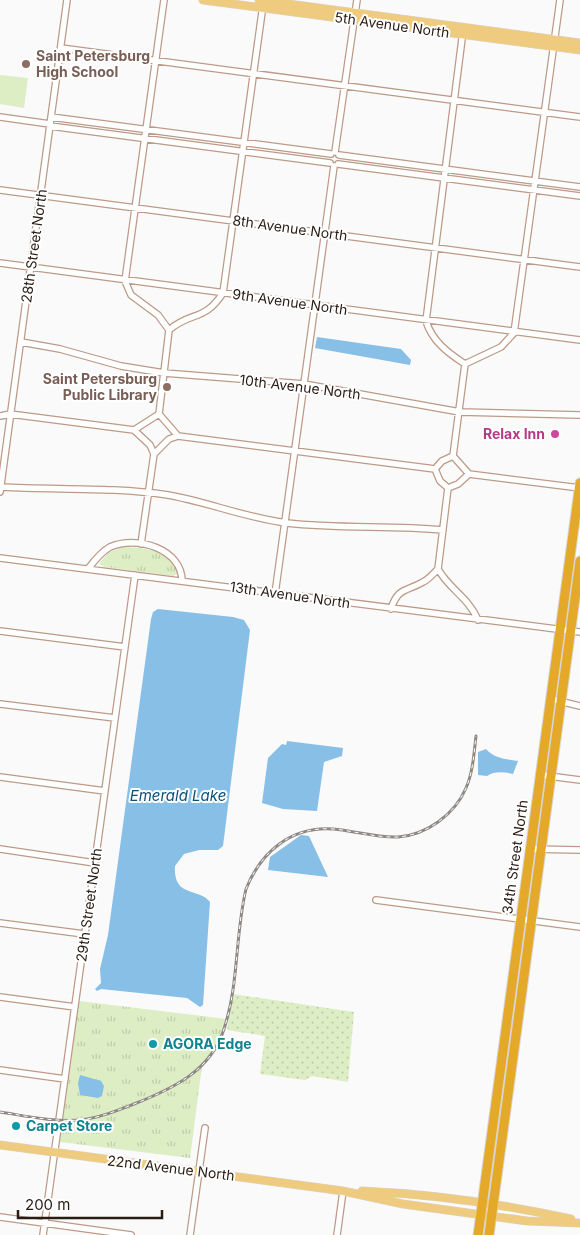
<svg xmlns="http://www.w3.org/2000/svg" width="580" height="1235" viewBox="0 0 580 1235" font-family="Inter,sans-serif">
<defs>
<pattern id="grass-dots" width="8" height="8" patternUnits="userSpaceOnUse" patternTransform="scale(1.25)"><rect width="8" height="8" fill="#ddeec5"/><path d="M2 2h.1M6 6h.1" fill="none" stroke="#becca8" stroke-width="1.8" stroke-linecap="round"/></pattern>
<pattern id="park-tufts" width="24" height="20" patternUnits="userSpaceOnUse" patternTransform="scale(1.25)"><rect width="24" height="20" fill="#ddeec5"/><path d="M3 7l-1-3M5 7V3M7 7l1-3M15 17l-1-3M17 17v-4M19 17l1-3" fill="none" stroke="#becca8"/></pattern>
</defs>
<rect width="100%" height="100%" fill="#fafafa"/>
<!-- grass -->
<path fill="url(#grass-dots)" d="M233,994l121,18 -6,70 -36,-6 -7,4 -45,-6 5,-38 -38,-6z"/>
<!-- park -->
<path fill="url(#park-tufts)" d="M122,547c22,0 48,3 57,26l-6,3 -68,-9 -6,-3 9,-11z
M79,1001l148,18 -9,23 -16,24 -12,92 -130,-16z"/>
<!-- garden -->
<path fill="#ddeec5" d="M0,75l28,3 -4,30 -24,-4z"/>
<!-- water -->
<path fill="#87bfe7" d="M317,337l84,12 10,11 -1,5 -95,-17z
M158,609l75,8 11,3 6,10 -27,216 -5,4h-19l-15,4 -9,12c-2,32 23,21 35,36l-7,103 -3,2 -13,-9 -86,-9 -4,2 -2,-2 6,-6 -1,-14 8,-34 43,-316 2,-7z
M287,741l56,7 -1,8 -18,6 -7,49 -34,-2 -21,-6 6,-45 14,-14 4,1z
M486,749c9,10 20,10 32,12l-5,13c-8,-2 -19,-3 -26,2l-9,-1v-23z
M301,835l8,1 19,41 -60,-7 2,-13z
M80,1075l21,6 3,5 -2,10 -4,2 -18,-3 -2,-12z"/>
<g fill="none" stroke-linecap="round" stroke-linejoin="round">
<defs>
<path id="minor" d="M164,0l-39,281 6,14 27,20 11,15c22,-19 35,-8 54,-37l40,-288
M463,31l-37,290c6,20 22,32 39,43l36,-17 13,-14 46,-333
M61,48l519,69
M0,117l50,7
M51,117l280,37
M50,126l280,37
M335,152l22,-152
M339,155l241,32
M338,164l242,32
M0,190l580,77
M0,263l580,77
M169,330l-10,84 19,22
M21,342l39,7 61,17 43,7 140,11 156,28 120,3
M0,416l10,-2 124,16
M134,430l16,15 4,9
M134,430l25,-16
M453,456l12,-92
M435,469l5,12 8,7
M435,469l7,-8 11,-5
M469,474l111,14
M1,487c56,3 111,0 167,8 40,7 78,23 119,28 52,6 104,2 156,7
M448,488l-10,81c11,20 31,29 40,51
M448,488l10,-4 11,-10 -16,-18
M0,492l67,-492
M141,544l13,-90 15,-15 9,-3 257,33
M0,558l580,74
M88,569c6,-8 13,-17 22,-22 27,-12 72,2 72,34
M275,594l59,-428
M391,609c7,-22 15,-17 32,-27 6,-3 10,-8 15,-13
M0,631l125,16
M551,699l29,7
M0,704l115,14
M541,775l39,5
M0,777l105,14
M0,849l95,14
M530,849l50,1
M376,900l204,27
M0,923l84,11
M0,997l75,10
M0,1070l65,9
M0,1217l131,18
M43,1235l92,-660
M190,1235l15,-107
M337,1235l6,-44"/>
<path id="major" d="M203,0l377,50
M259,0l321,43
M0,1145l343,46 60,13 124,17 53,2
M362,1191c70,3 140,13 209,28"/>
<path id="highway" d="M478,1235l102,-752
M489,1235l91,-674"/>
</defs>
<!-- minor casing -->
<use href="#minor" stroke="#bc9a87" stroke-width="8"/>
<!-- major casing -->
<use href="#major" stroke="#d8d6d5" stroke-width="9"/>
<!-- highway casing -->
<use href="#highway" stroke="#d8d6d5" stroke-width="11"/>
<!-- minor -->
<use href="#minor" stroke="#fff" stroke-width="5.5"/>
<!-- major -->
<use href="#major" stroke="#efcb7f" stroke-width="8"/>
<!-- highway -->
<use href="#highway" stroke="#e4a929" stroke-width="9"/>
<defs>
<path id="rail" d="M0,1112c26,4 53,10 80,8 19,-2 36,-9 54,-16 38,-15 77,-33 90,-75 15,-45 11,-94 22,-140 15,-37 45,-63 87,-60 22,2 44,9 65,8 29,-2 57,-23 68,-49 7,-16 8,-35 10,-52"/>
</defs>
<!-- rail casing -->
<use href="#rail" stroke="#8f8985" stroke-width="3"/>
<!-- rail -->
<use href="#rail" stroke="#fff" stroke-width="1" stroke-dasharray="4" stroke-linecap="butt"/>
</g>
<!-- markers -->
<g fill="#8d6e63" stroke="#fff" stroke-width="2">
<circle cx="26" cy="64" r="5"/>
<circle cx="167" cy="387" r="5"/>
</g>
<circle fill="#d1479c" stroke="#fff" stroke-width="2" cx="555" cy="434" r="5"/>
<g fill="#0f9aa8" stroke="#fff" stroke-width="2">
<circle cx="153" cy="1044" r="5"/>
<circle cx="16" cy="1126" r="5"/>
</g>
<g text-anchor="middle" stroke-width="4" stroke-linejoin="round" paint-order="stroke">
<!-- street labels -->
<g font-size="14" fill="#291c15" stroke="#fff">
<text transform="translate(392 25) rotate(8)" y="5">5th Avenue North</text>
<text transform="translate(290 228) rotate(8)" y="5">8th Avenue North</text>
<text transform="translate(34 246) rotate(-82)" y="5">28th Street North</text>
<text transform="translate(290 302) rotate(8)" y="5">9th Avenue North</text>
<text transform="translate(300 387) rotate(7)" y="5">10th Avenue North</text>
<text transform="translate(290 595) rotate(8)" y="5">13th Avenue North</text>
<text transform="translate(515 857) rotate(-82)" y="5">34th Street North</text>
<text transform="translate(89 905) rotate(-82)" y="5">29th Street North</text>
<text transform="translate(171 1168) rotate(7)" y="5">22nd Avenue North</text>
</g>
<!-- education labels -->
<g font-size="14" font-weight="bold" fill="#785e54" stroke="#fff" text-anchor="start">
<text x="36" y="61">Saint Petersburg<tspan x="36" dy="16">High School</tspan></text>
<text x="157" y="384" text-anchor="end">Saint Petersburg<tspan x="157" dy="16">Public Library</tspan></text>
</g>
<!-- hotel labels -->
<g font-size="14" font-weight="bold" fill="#b23c85" stroke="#fff" text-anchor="end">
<text x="545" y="439">Relax Inn</text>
</g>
<!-- culture labels -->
<g font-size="14" font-weight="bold" fill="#0d838f" stroke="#fff" text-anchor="start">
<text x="163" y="1049">AGORA Edge</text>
<text x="26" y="1131">Carpet Store</text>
</g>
<!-- water labels -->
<g font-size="15" font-style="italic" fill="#0c5076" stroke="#fff">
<text x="178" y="801">Emerald Lake</text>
</g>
</g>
<!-- scale -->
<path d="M18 1210v8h144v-8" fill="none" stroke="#291c15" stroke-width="2.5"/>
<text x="25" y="1210" font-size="15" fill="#291c15" stroke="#ffffff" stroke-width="4" paint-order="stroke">200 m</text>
</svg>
